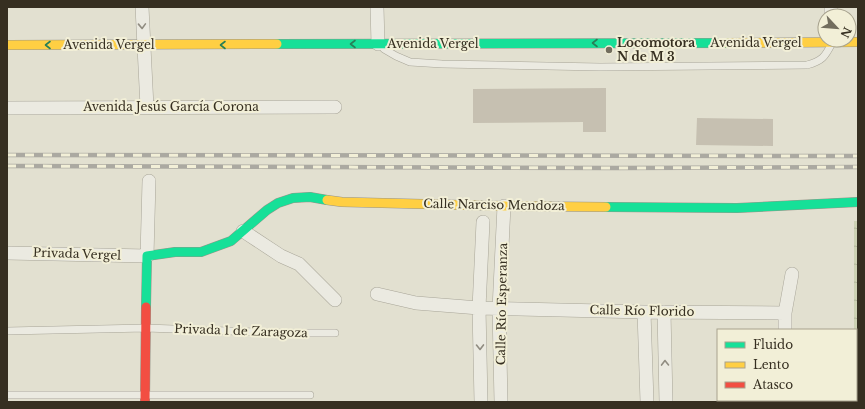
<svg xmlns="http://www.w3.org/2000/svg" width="865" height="409" viewBox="0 0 865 409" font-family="'Libre Baskerville',serif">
<defs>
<pattern id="forest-crowns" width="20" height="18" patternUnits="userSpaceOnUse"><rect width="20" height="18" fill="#cdd2b4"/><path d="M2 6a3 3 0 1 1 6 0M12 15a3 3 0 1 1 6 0" fill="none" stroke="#b1b59a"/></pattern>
</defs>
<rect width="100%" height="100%" fill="#e2e0d0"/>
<!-- forest -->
<path fill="url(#forest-crowns)" d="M854,221h4v181h-4v-2h2v-70h-2z"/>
<!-- building -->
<path fill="#c6c0b1" d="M606,88v44h-23v-10l-110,1v-34z
M697,118l76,1v27l-77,-1z"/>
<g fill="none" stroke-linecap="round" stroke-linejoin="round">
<defs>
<path id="lane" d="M384,49l12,7 14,6 32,2 158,3 207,-2c15,-4 18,-8 25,-22
M7,331l139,-3 138,5h51
M7,395h303"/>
<path id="street" d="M142,7l5,100
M377,7l1,37
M831,7v9
M7,108l328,-1
M243,231l38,25 18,8 36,36
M7,253l140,3 2,-75
M377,294l39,9 63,5 165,4 141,1
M644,312l3,90
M664,312l2,90
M785,330v-17l7,-39
M785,400v2
M481,402l-2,-94 4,-86
M501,402l-2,-93 5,-103"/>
<path id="fast" d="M277,44l450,-1
M606,207l131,1 121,-6
M146,307l1,-51 28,-4h26l30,-11 36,-31 11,-7 15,-5 17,-1 17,3"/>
<path id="slow" d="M727,43l131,-1
M7,45l270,-1
M327,200l15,2 162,4 102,1"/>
<path id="jam" d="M145,402l1,-95"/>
</defs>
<!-- lane casing -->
<use href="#lane" stroke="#a8a598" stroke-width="8"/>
<!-- street casing -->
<use href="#street" stroke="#a8a598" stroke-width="14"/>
<!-- fast casing -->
<use href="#fast" stroke="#979488" stroke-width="10"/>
<!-- slow casing -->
<use href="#slow" stroke="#979488" stroke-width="10"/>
<!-- jam casing -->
<use href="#jam" stroke="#979488" stroke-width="10"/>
<!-- lane -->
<use href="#lane" stroke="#ebeae1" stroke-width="7"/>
<!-- street -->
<use href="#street" stroke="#ebeae1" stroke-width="13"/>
<!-- fast -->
<use href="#fast" stroke="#16e098" stroke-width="9"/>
<!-- slow -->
<use href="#slow" stroke="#ffcf43" stroke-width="9"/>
<!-- jam -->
<use href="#jam" stroke="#f24e42" stroke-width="9"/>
<defs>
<path id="rail" d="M7,155l851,1
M7,166l609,2 242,-1"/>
</defs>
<!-- rail casing -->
<use href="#rail" stroke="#aba9a1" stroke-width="4.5"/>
<!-- rail -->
<use href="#rail" stroke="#f2efd7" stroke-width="3" stroke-dasharray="9" stroke-linecap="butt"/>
</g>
<!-- one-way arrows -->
<defs><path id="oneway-chevron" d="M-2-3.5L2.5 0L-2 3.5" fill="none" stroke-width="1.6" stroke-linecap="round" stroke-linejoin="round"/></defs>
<g stroke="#908c81">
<use href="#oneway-chevron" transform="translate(142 26) rotate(88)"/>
<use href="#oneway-chevron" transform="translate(480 347) rotate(89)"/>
<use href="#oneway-chevron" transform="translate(665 363) rotate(-91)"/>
</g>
<g stroke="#287f57">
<use href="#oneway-chevron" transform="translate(595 43) rotate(180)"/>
<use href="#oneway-chevron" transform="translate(353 44) rotate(180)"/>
<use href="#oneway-chevron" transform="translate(48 45) rotate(-180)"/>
<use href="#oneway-chevron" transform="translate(223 45) rotate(180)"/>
</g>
<!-- markers -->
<circle fill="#726d5e" stroke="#f2efd7" stroke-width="1.5" cx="609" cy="50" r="4"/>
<g text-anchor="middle" stroke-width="4" stroke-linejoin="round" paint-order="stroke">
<!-- poi labels -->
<g font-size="12" font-weight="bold" fill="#362f21" stroke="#f2efd7" text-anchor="start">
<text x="617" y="47">Locomotora<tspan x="617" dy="14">N de M 3</tspan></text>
</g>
<!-- street labels -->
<g font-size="12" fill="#362f21" stroke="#f2efd7">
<text x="756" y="47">Avenida Vergel</text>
<text x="433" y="48">Avenida Vergel</text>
<text x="109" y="49">Avenida Vergel</text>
<text x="171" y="111">Avenida Jesús García Corona</text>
<text transform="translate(494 205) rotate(1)" y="4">Calle Narciso Mendoza</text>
<text transform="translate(77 254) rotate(2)" y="4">Privada Vergel</text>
<text transform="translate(502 304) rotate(-89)" y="4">Calle Río Esperanza</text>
<text transform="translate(642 311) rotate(1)" y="4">Calle Río Florido</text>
<text transform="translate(241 331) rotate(2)" y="4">Privada 1 de Zaragoza</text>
</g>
</g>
<!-- border -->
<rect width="865" height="409" fill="none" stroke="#362f21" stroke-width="16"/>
<!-- legend -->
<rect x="717" y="329" width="140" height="72" fill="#f2efd7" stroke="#a7a28e"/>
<rect x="725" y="342" width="20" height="6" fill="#16e098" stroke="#a7a28e"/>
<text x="753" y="349" font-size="12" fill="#362f21">Fluido</text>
<rect x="725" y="362" width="20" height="6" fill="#ffcf43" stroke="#a7a28e"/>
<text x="753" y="369" font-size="12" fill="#362f21">Lento</text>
<rect x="725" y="382" width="20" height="6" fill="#f24e42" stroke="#a7a28e"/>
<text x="753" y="389" font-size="12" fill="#362f21">Atasco</text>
<!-- north arrow -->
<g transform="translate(837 28) rotate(116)"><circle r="19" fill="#f2efd7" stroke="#a7a28e"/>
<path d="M0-3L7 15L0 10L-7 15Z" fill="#726d5e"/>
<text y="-6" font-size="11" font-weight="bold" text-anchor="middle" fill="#362f21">N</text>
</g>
</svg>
